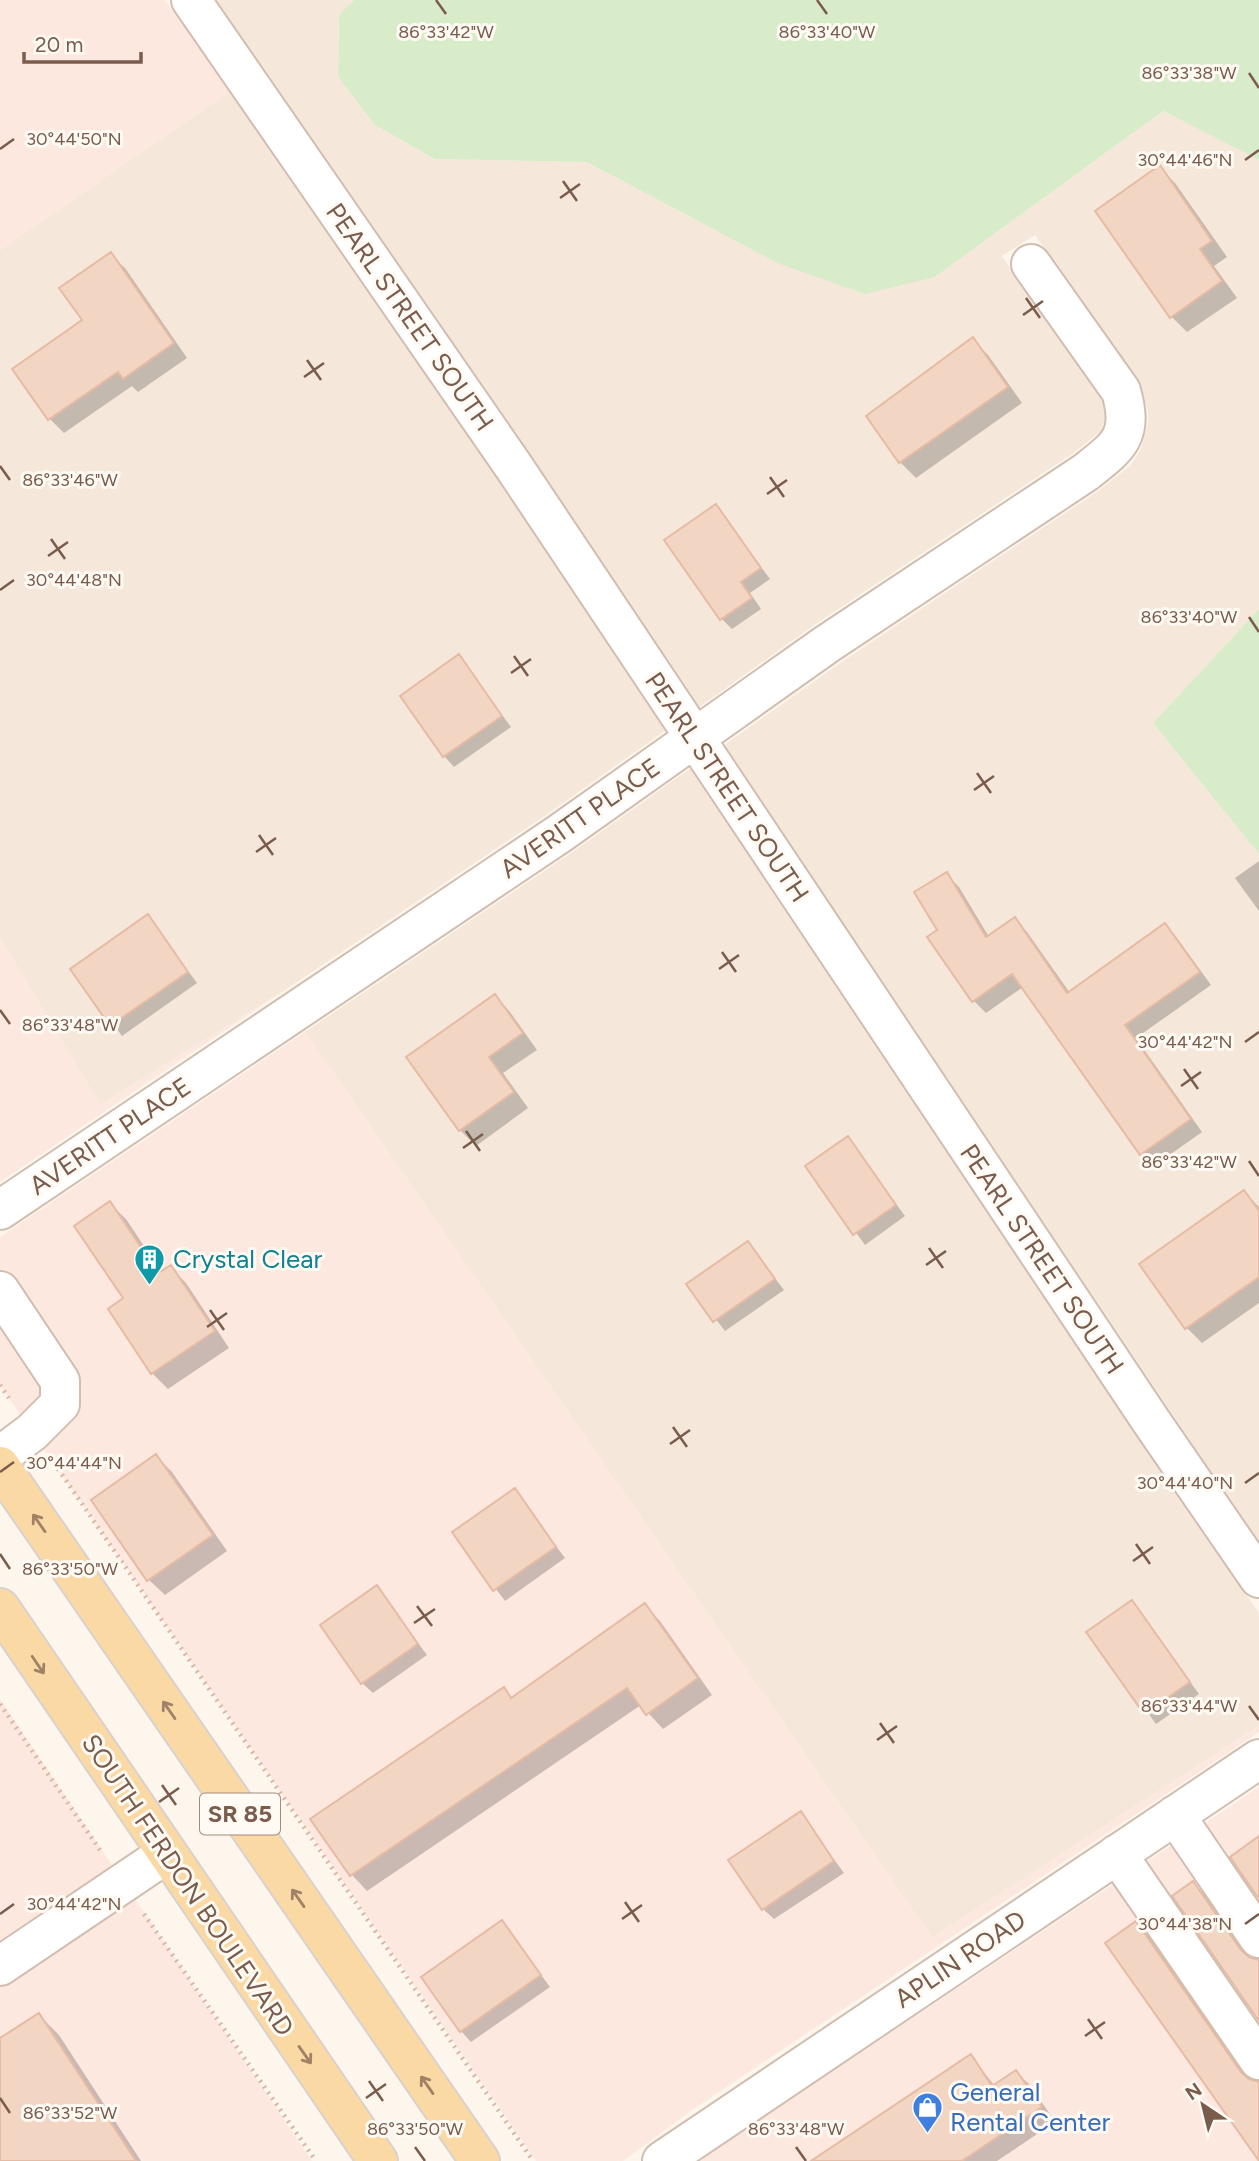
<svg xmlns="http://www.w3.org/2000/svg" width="1259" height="2161" viewBox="0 0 1259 2161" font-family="Figtree,sans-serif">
<rect width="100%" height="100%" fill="#fdf6ec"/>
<!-- residential -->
<path fill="#f5e8da" d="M215,0h139l-15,16 -1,61 37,48 60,34 152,3 190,101 158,14 228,-166 96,49v449l-106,114 106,131v689l-536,-797 117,-83 258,-172 33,-26 10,-16 7,-26v-12l-11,-31 -102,-145 -33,21 101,143 4,14 -6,18 -29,23 -258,171 -116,83 -168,-252z
M230,91l267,387 169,252 -120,85 -267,179 -179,111 -100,-167v-688z
M691,768l443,664 125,181v113l-327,212 -627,-906 266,-179z"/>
<!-- commercial -->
<path fill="#fde8e0" d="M0,0h165l65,91 -230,159z
M0,938l100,167 179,-111 -279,188z
M305,1032l627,906 327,-212v6l-567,378 -69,51h-87l-536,-776v-148z
M0,1699l312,462h-312z
M1259,1787v374h-559l18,-13z"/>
<!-- green -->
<path fill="#d8ecc9" d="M354,0h905v160l-96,-49 -228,166 -70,17 -88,-31 -190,-101 -152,-3 -60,-34 -37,-48 1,-62z
M1259,609v245l-106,-131z"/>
<!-- shadow -->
<path fill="#0003" d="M1159,168l16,15 52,74 -13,9 23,32 -50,34 -15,-15z
M110,254l15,14 62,90 -49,34 -6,-6 -68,47 -14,-14 -36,-50 70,-48z
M972,339l16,16 34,48 -106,75 -16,-16z
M716,506l54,73 -20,14 11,16 -29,20 -10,-10z
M459,657l52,70 -57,40 -10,-11z
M1259,861v50l-24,-33z
M946,874l13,13 30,50 25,-17 13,12 43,61 95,-67 12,12 34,47 -75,53 66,94 -48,34 -12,-12 -119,-167 -37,26 -12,-12 -35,-71z
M148,917l49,66 -75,53 -49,-67z
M495,996l15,16 27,38 -34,23 25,35 -52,38 -16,-16z
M848,1139l57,77 -40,29 -57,-78z
M1244,1192l15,15v96l-57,40 -16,-16z
M110,1204l16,15 36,54 8,-6 16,16 43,65 -61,41 -16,-16 -42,-63 16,-11z
M748,1243l36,47 -59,41 -36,-47z
M156,1456l16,16 55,79 -62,44 -16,-15z
M514,1490l51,68 -60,43 -51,-68z
M376,1587l51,68 -54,38 -11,-10z
M1132,1602l67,92 -43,30 -67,-92z
M645,1606l15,15 52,74 -49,34 -22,-24 -274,186 -15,-16 -40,-56 192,-130 9,10z
M800,1813l44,60 -70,46 -11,-10z
M1193,1883l17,17 41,60 8,1v57z
M502,1922l48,65 -79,55 -10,-11z
M1136,1923l17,17 98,142 8,1v76z
M39,2015l20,20 82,126h-141v-121z
M970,2056l25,30 21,-14 15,14 24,36 -58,39h-183z"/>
<!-- building -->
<path fill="#f3d5c3" stroke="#e6bba3" stroke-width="2" d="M1160,165l52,76 -12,8 22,32 -52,37 -75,-107z
M111,252l63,91 -51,36 -5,-7 -70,48 -36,-51 70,-49 -23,-32z
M973,337l35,50 -109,76 -33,-47z
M716,504l45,64 -20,14 11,16 -32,22 -56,-80z
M459,654l43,62 -59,41 -43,-61z
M947,872l39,65 29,-20 52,76 98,-70 35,49 -75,53 66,94 -51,36 -128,-181 -40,28 -45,-65 10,-7 -23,-38z
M148,914l40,58 -78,54 -40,-57z
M495,994l28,39 -34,24 25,35 -55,39 -53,-74z
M848,1136l48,69 -43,30 -48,-69z
M1244,1190l15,21v66l-74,52 -46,-65z
M110,1201l48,72 13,-8 44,66 -64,43 -43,-65 15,-11 -49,-72z
M748,1241l27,38 -62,43 -27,-38z
M156,1454l57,81 -66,46 -56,-81z
M515,1488l41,59 -63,44 -41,-59z
M377,1585l41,59 -57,40 -41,-59z
M1132,1600l58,82 -46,32 -58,-82z
M645,1603l53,75 -52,37 -19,-27 -277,188 -40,-57 194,-132 7,11z
M801,1811l33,50 -72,49 -34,-50z
M1259,1836v63l-29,-42z
M1193,1881l48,69 8,7 10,3v61l-87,-125z
M502,1920l39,55 -81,57 -39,-55z
M1136,1921l105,151 8,7 10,3v79l-154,-218z
M39,2013l97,148h-136v-123z
M971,2054l21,32 24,-16 26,37 -80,54h-151z"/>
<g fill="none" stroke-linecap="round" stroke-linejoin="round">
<defs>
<path id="minor" d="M191,0l323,467 637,954 108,157
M0,1210l559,-376 268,-190 259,-172c33,-26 48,-36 35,-81l-90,-127
M0,1291l60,90v23l-28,28 -32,24
M1175,1815l84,123
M1117,1854l142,206
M0,1966l166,-112
M662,2161l597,-402"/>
<path id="major" d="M0,1466l480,695
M0,1608l378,553"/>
</defs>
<!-- minor casing -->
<use href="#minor" stroke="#d1beb0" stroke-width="42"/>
<!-- major casing -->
<use href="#major" stroke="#dad1cd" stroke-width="42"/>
<!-- path -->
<path stroke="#d9b8a5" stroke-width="4.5" stroke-dasharray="2 5" stroke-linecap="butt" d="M0,1385l9,13
M54,1463l479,698
M0,1704l102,149
M144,1914l172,247"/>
<!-- minor -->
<use href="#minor" stroke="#fff" stroke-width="38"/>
<!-- major -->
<use href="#major" stroke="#fbd9a5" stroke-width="38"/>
</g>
<!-- one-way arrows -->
<defs><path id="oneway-shaft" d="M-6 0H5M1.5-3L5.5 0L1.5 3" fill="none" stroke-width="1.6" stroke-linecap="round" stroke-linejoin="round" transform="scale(1.75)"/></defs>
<g stroke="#a18267">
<use href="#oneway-shaft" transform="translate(39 1523) rotate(-125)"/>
<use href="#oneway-shaft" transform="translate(38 1665) rotate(56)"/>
<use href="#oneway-shaft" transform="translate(169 1710) rotate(-125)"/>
<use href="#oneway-shaft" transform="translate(298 1898) rotate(-125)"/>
<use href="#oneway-shaft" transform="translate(305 2055) rotate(55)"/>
<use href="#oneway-shaft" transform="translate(427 2085) rotate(-125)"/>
</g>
<!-- ticks -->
<path fill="none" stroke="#7a5c4d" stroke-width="2.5" d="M436,0l10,14M817,0l10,14M1249,73l10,15M0,149l14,-10M1245,160l14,-10M563,181l14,20M560,198l20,-14M1026,298l14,20M1023,315l20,-14M307,360l14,20M304,377l20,-14M0,466l10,14M770,477l14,20M767,494l20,-14M51,539l14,20M48,556l20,-14M0,590l14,-10M1249,617l10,15M514,656l14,20M511,673l20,-14M977,773l14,20M974,790l20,-14M259,835l14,20M256,852l20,-14M722,952l14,20M719,969l20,-14M0,1010l10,14M1245,1042l14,-10M1184,1069l14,20M1181,1086l20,-14M466,1131l14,20M463,1148l20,-14M1249,1161l10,15M929,1248l14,20M926,1265l20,-14M210,1310l14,20M207,1327l20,-14M673,1427l14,20M670,1444l20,-14M0,1472l14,-10M1245,1483l14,-10M1136,1544l14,20M0,1554l10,15M1133,1561l20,-14M417,1606l15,20M414,1623l21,-14M1249,1706l10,14M880,1723l14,20M877,1740l20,-14M162,1785l14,20M159,1802l20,-14M625,1902l14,20M0,1914l14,-10M622,1919l20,-14M1245,1924l14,-10M1088,2019l14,20M1085,2036l20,-14M369,2081l14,20M0,2098l10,15M366,2098l20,-14M415,2147l10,14M796,2147l10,14"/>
<!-- icons -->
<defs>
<symbol id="building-pin" viewBox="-11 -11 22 30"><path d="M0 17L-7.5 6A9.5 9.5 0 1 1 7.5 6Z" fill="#0f9aa8" stroke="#fffaf3"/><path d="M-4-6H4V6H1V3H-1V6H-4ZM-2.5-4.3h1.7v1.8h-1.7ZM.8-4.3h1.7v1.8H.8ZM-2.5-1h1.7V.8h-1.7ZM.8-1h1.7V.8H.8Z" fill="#fff"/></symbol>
<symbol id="shop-pin" viewBox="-11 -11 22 30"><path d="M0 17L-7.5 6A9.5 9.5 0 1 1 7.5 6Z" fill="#3f7fe0" stroke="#fffaf3"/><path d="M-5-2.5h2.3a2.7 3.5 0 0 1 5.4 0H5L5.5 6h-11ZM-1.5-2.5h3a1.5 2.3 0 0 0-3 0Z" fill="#fff"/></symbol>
</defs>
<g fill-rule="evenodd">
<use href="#building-pin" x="132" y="1242" width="35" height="47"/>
<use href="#shop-pin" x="910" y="2090" width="35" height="47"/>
</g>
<g text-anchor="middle" stroke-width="6" stroke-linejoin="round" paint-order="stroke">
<!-- shield labels -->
<rect fill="#fffaf3" stroke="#a28b7f" stroke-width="2" x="200" y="1793.5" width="80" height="41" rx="5"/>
<g font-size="24" font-weight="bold" fill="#7a5c4d">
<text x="240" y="1822">SR 85</text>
</g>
<!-- street labels -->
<g font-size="26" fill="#7a5c4d" stroke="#fffaf3">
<text transform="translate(410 317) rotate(55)" y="9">PEARL STREET SOUTH</text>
<text transform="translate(727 787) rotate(56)" y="9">PEARL STREET SOUTH</text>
<text transform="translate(580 818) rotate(-35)" y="9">AVERITT PLACE</text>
<text transform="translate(110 1136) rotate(-34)" y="9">AVERITT PLACE</text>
<text transform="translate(1042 1259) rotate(56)" y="9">PEARL STREET SOUTH</text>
<text transform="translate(188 1885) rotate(56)" y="9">SOUTH FERDON BOULEVARD</text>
<text transform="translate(960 1959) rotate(-34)" y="9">APLIN ROAD</text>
</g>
<!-- culture labels -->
<g font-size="26" fill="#0d838f" stroke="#fffaf3" text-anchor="start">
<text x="173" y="1268">Crystal Clear</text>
</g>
<!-- shop labels -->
<g font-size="26" fill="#366cbe" stroke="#fffaf3" text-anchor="start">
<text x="950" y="2101">General<tspan x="950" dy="30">Rental Center</tspan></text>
</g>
</g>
<g font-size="18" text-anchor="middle" fill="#7a5c4d" stroke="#fffaf3" stroke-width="6" stroke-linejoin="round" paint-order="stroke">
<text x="827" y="38">86°33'40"W</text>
<text x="446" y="38">86°33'42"W</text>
<text x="1189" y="79">86°33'38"W</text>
<text x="74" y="145">30°44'50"N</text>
<text x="1185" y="166">30°44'46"N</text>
<text x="70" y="486">86°33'46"W</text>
<text x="74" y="586">30°44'48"N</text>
<text x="1189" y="623">86°33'40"W</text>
<text x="70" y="1031">86°33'48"W</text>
<text x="1185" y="1048">30°44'42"N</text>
<text x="1189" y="1168">86°33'42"W</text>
<text x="74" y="1469">30°44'44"N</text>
<text x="1185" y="1489">30°44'40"N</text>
<text x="70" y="1575">86°33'50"W</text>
<text x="1189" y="1712">86°33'44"W</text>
<text x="74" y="1910">30°44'42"N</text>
<text x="1185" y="1930">30°44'38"N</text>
<text x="70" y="2119">86°33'52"W</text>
<text x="415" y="2135">86°33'50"W</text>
<text x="796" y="2135">86°33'48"W</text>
</g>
<!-- north arrow -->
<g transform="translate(1203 2105) rotate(325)" stroke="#fffaf3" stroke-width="5" paint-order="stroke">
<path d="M0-5L12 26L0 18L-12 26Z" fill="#7a5c4d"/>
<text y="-10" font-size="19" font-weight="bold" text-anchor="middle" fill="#7a5c4d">N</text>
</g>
<!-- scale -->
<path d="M24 52v10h117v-10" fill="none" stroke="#7a5c4d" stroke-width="3.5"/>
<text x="35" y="52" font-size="21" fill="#7a5c4d" stroke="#fffaf3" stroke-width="5" paint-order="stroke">20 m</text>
</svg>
